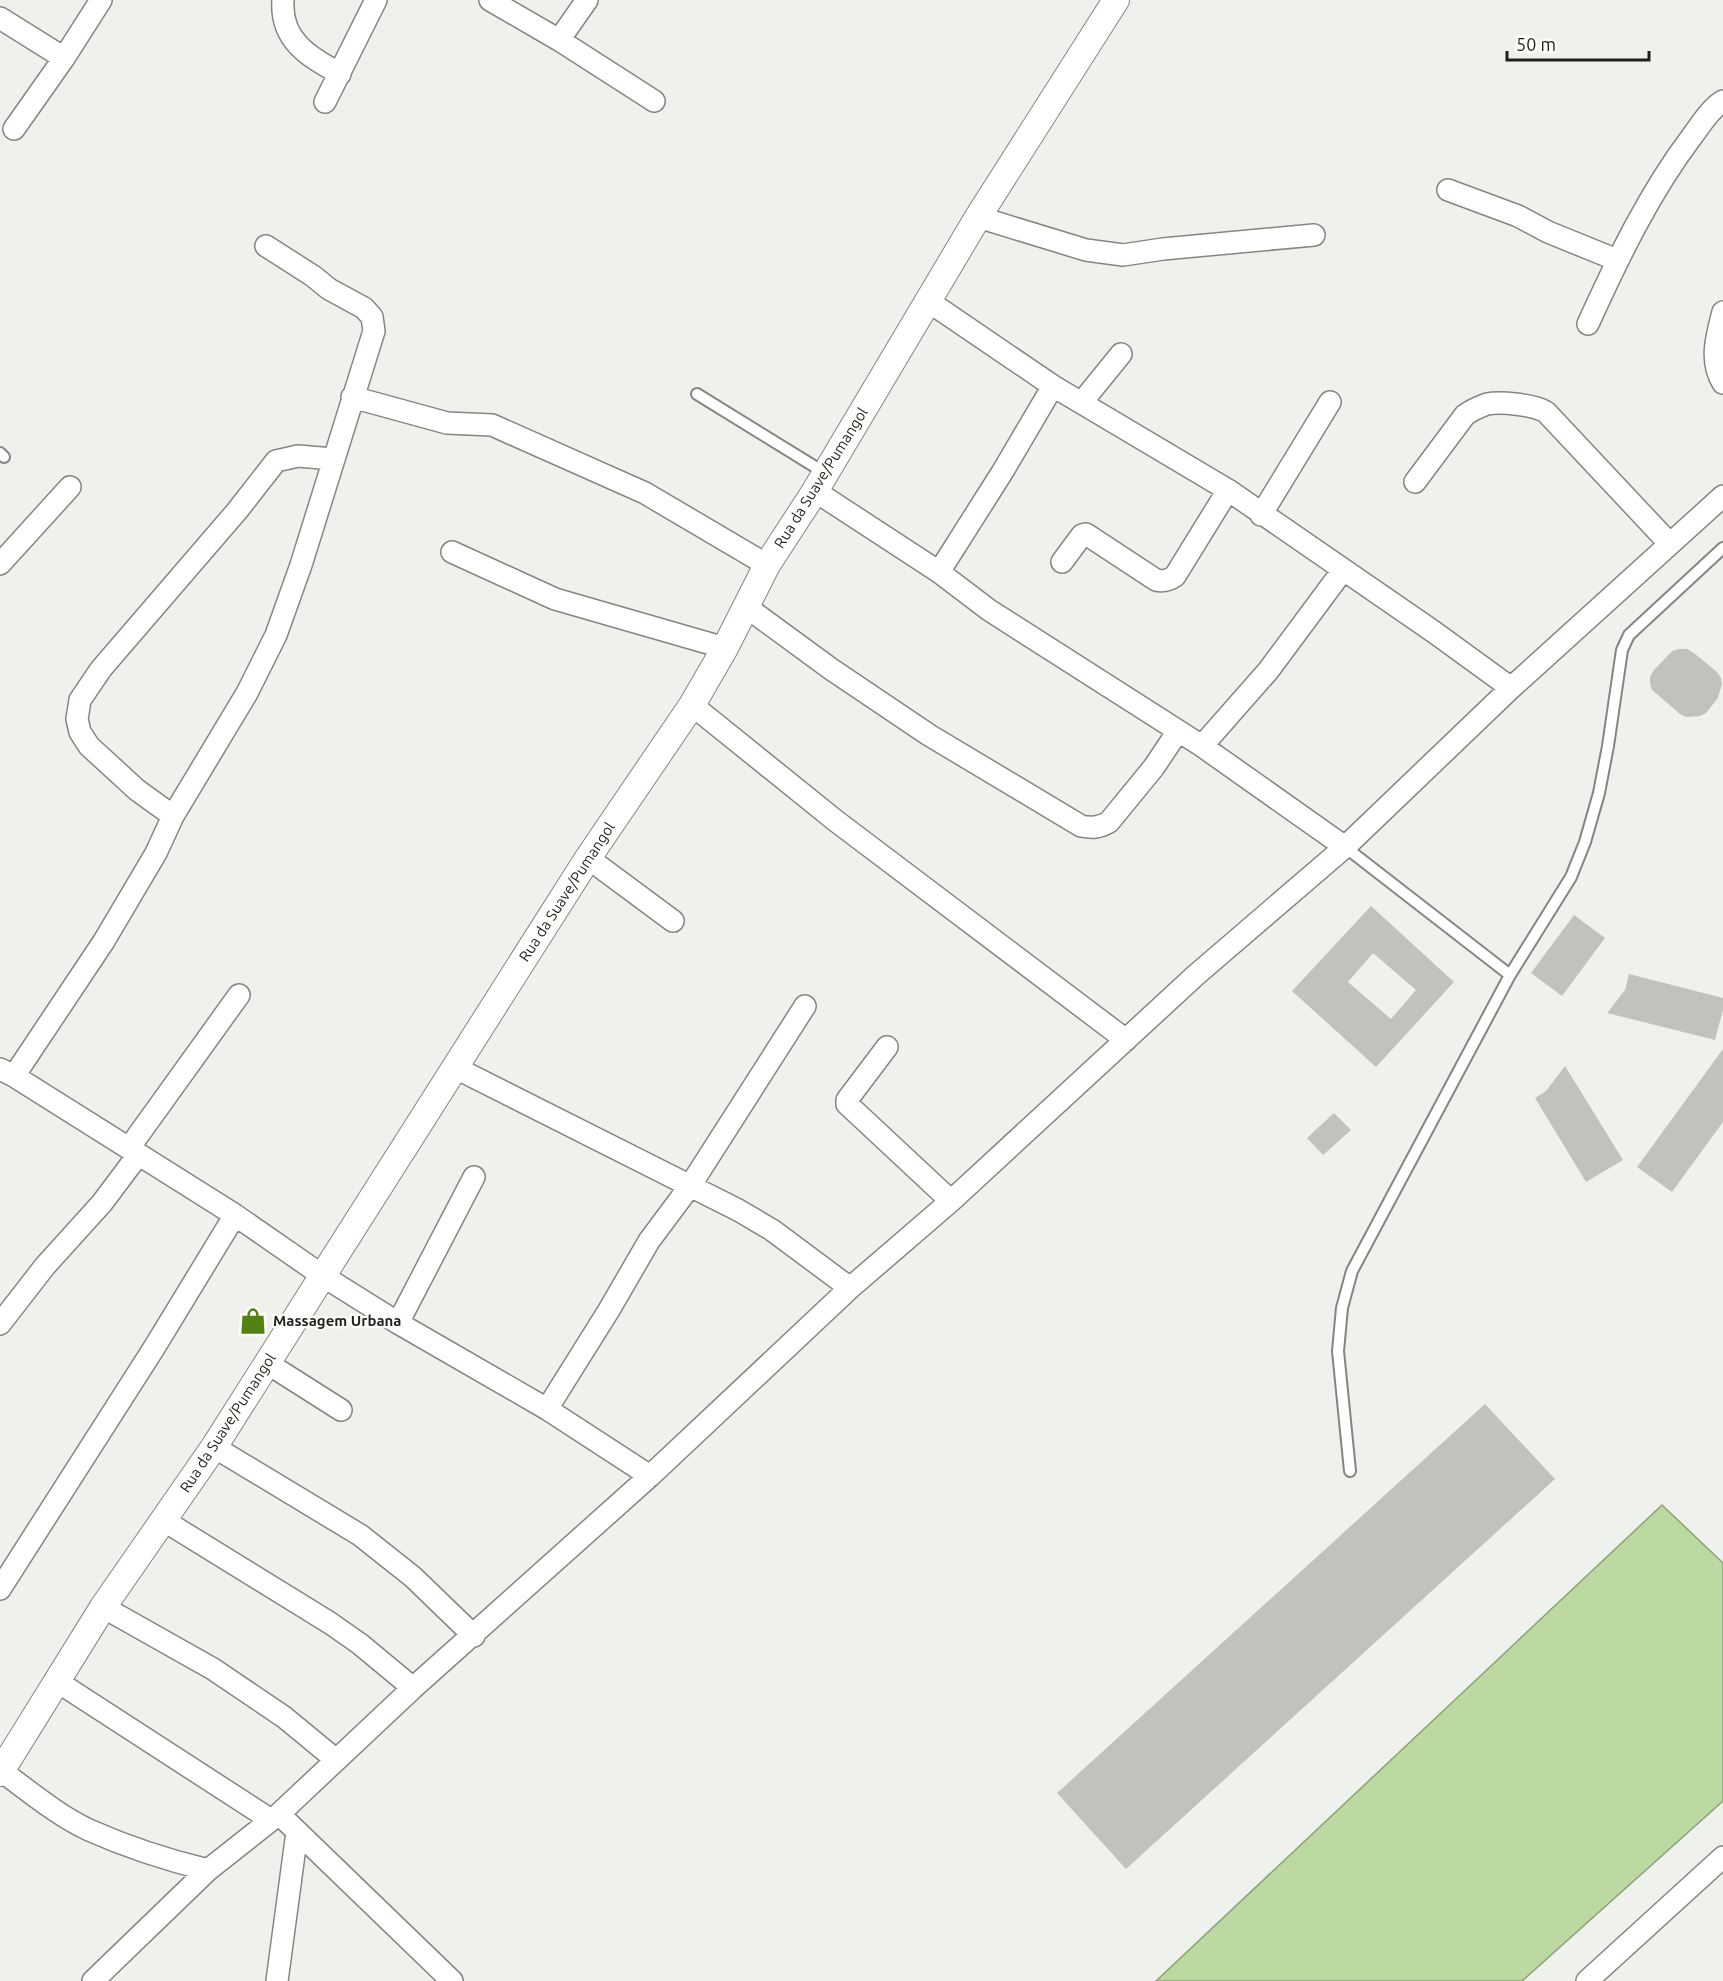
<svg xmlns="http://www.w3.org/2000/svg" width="1723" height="1981" viewBox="0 0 1723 1981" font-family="Ubuntu,sans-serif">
<rect width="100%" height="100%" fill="#eff2ec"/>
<!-- water -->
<path fill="#bbd9a0" stroke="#8ca279" stroke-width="1.5" d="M1662,1505l61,58v238l-201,180h-366z"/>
<!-- building -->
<path fill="#c0c3bd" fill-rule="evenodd" d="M1679,649h8l7,4 23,19 4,6 1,6 -4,14 -12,15 -6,3 -14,1 -6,-3 -28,-24 -2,-7v-7l5,-7 17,-18z
M1371,906l83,76 -78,85 -84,-76zM1373,953l43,37 -25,29 -43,-37z
M1574,915l31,23 -43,58 -31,-23z
M1629,974l94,24v12l-8,30 -108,-27 18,-23z
M1723,1049v73l-51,70 -35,-25z
M1565,1066l58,94 -37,22 -51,-84 11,-7z
M1334,1113l17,17 -28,25 -16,-17z
M1485,1404l70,75 -429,390 -69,-76z"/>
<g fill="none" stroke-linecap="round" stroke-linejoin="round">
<defs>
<path id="service" d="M697,394l128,79
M0,453l4,4
M1345,847l165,128
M1350,1471l-12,-120 4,-43 10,-37 158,-296 61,-98 14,-35 14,-49 9,-47 14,-96 7,-15 94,-87"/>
<path id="minor" d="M283,0c-3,41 27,57 57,74
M490,0l69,40 95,61
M0,18l64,40
M559,40l28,-40
M325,102l51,-102
M14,129l50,-71 37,-58
M1448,190l70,26 30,16 69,28
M978,217l108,33 37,5 40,-6 151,-14
M928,301l125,85 175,104 206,142 77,56
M1723,312c-6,23 -14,49 0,71
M1588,324c30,-66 61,-131 105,-189 9,-12 17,-26 30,-34
M352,397l95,26 45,2 153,68 122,72
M1082,402l39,-48
M1415,482l50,-67c7,-5 14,-8 22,-11 14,-3 47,1 59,8l123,131
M815,491l124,81 50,38 213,136 143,101
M1261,515l69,-113
M452,552l103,47 170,49
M1062,562l20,-27 4,-1 70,46c8,2 13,0 19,-4l53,-86
M0,564l70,-77
M939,572l64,-101 50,-85
M745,606l86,63 98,66 152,91c11,2 18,2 28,-4l45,-55 24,-36
M692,705l144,116 290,219
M1202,746l66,-75 75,-101
M173,816l-36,-26 -48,-44 -9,-14 -3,-13 3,-19 21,-31 136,-158 39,-50 22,-5 35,3
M588,858l85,63
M887,1047l-40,53v4l104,97
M454,1067l284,143 34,20 78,58
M0,1069l14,7 221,139 88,61 75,47 149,86 103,67
M14,1076l90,-135 52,-88 17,-37 74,-123 29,-58 25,-70 73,-234 -2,-14 -8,-9 -35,-19 -16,-13 -47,-30
M129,1148l110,-153
M398,1323l76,-146
M0,1324l45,-58 57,-63 36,-48
M267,1363l74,47
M547,1409l62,-99 40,-69 41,-55 115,-180
M214,1447l146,88 53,42 61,59
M163,1520l167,103 30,21 53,44
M0,1589l154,-241 81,-133
M103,1607l110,62 71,48 51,42
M58,1682l213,138
M0,1770c29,21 57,45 89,60 38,17 78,30 119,40
M279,1814l173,167
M93,1981l115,-111 71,-56 134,-126 237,-212 200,-188 101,-87 245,-226 149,-128 166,-159 212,-192
M277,1981l20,-149
M1587,1981l136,-124"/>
<path id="tertiary" d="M0,1773l103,-166 111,-160 374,-589 104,-153 33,-57 42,-83 48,-74 163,-274 138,-217"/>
</defs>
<!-- service casing -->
<use href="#service" stroke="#838681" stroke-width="14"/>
<!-- minor casing -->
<use href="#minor" stroke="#838681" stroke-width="24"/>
<!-- tertiary casing -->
<use href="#tertiary" stroke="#838681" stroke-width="28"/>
<!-- service -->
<use href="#service" stroke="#fff" stroke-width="10"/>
<!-- minor -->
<use href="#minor" stroke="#fff" stroke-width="21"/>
<!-- tertiary -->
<use href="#tertiary" stroke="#fff" stroke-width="26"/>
</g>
<!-- icons -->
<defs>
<symbol id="shop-bare" viewBox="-9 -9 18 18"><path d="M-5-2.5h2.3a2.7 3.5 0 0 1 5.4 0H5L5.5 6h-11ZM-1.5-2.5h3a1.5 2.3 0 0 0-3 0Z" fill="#538210" stroke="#fdfffb" stroke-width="2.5" paint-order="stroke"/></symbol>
</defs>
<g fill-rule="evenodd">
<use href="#shop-bare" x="234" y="1302" width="38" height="38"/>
</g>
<g text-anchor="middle" stroke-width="4.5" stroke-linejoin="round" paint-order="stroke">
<!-- street labels -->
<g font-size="15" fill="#1f201e" stroke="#fdfffb">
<text transform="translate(821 478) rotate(-58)" y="5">Rua da Suave/Pumangol</text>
<text transform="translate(567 892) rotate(-57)" y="5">Rua da Suave/Pumangol</text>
<text transform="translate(228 1423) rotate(-57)" y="5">Rua da Suave/Pumangol</text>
</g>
<!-- poi labels -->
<g font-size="15" font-weight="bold" fill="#1f201e" stroke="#fdfffb" text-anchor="start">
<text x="273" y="1326">Massagem Urbana</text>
</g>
</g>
<!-- scale -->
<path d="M1507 51v9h142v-9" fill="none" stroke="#1f201e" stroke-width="3"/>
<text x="1516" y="51" font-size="18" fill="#1f201e" stroke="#fdfffb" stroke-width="4.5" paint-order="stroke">50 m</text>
</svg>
